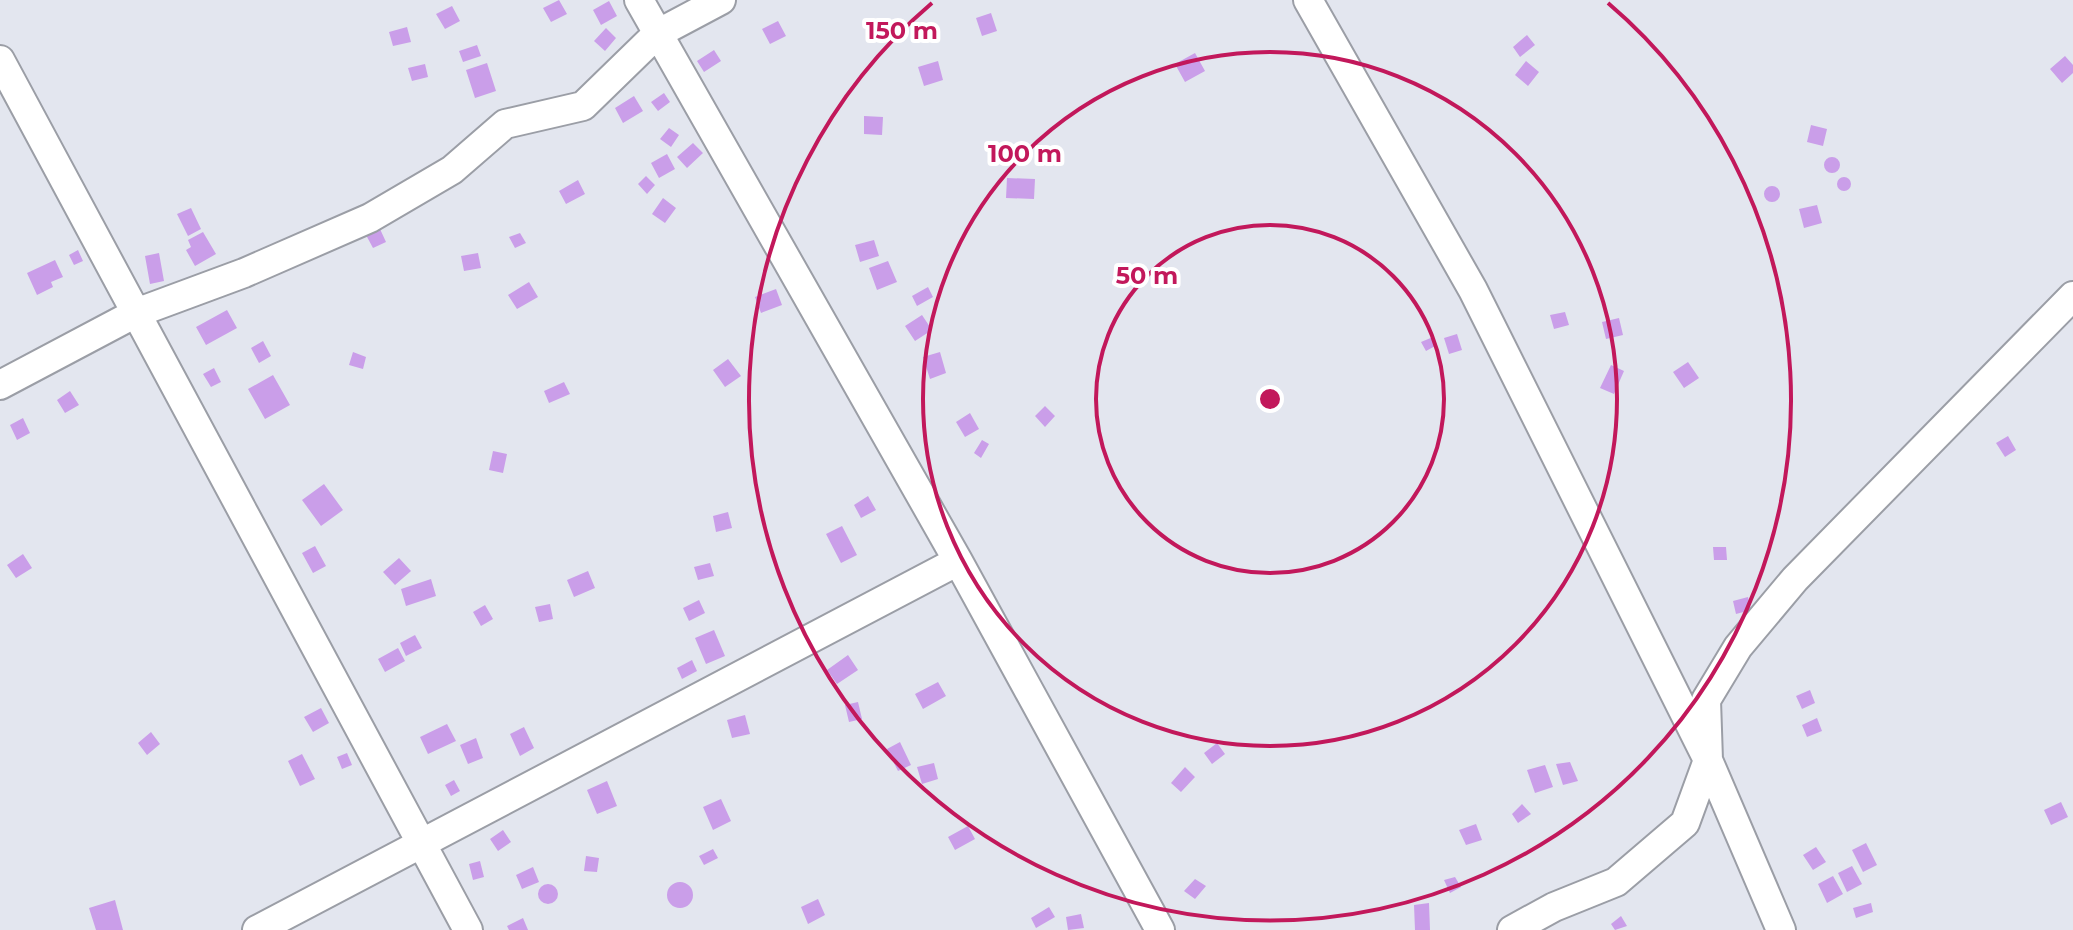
<svg xmlns="http://www.w3.org/2000/svg" width="2073" height="930" viewBox="0 0 2073 930" font-family="Montserrat,sans-serif">
<rect width="100%" height="100%" fill="#e3e6ef"/>
<!-- building -->
<path fill="#ca9ee9" d="M559,0l8,14 -16,8 -8,-14z
M609,1l8,15 -16,9 -8,-15z
M452,6l8,15 -15,8 -9,-15z
M991,13l6,18 -15,5 -6,-18z
M778,21l8,15 -16,8 -8,-15z
M407,27l4,15 -18,4 -4,-14z
M606,28l10,10 -11,13 -11,-10z
M1527,35l8,10 -15,12 -7,-10z
M477,45l4,11 -18,6 -4,-11z
M714,50l7,11 -17,11 -7,-11z
M1195,53l10,18 -20,11 -10,-18z
M2065,56l8,9v8l-11,10 -12,-14z
M938,61l5,19 -19,6 -6,-19z
M1526,61l13,11 -11,14 -13,-11z
M487,63l9,28 -21,7 -9,-28z
M425,64l3,13 -16,4 -4,-13z
M664,93l6,9 -12,9 -7,-9z
M634,96l9,15 -20,12 -8,-15z
M864,116l19,1 -1,18 -18,-1z
M1811,125l16,4 -4,17 -16,-4z
M669,128l10,7 -8,12 -11,-8z
M693,143l10,10 -16,15 -10,-11z
M667,154l8,15 -16,9 -8,-15z
M1824 165a8 8 0 1 1 16 0a8 8 0 1 1-16 0Z
M646,176l9,9 -8,9 -9,-10z
M1837 184a7 7 0 1 1 14 0a7 7 0 1 1-14 0Z
M1007,178l28,1 -1,20 -28,-1z
M578,180l7,14 -19,10 -7,-13z
M1764 194a8 8 0 1 1 16 0a8 8 0 1 1-16 0Z
M663,198l13,10 -11,15 -13,-9z
M1817,205l5,18 -18,5 -5,-19z
M191,208l10,21 -13,7 -11,-22z
M380,229l6,13 -13,6 -7,-13z
M203,232l13,22 -21,12 -9,-16 5,-3 -3,-7z
M520,233l6,10 -11,5 -6,-11z
M874,240l5,16 -19,6 -5,-17z
M78,250l5,11 -9,4 -5,-10z
M159,253l5,28 -14,3 -5,-28z
M478,253l3,15 -17,3 -3,-15z
M55,260l8,17 -12,5 2,5 -16,8 -10,-22z
M888,261l9,21 -20,8 -8,-22z
M529,282l9,15 -21,12 -9,-14z
M928,287l5,10 -16,9 -5,-10z
M776,289l6,16 -21,8 -6,-16z
M227,310l10,18 -31,17 -10,-18z
M1565,312l4,13 -15,4 -4,-14z
M922,315l10,15 -17,11 -10,-15z
M1619,318l4,17 -17,4 -4,-17z
M1457,334l5,16 -13,4 -5,-16z
M1433,337l4,8 -11,6 -5,-9z
M263,341l8,15 -12,7 -8,-15z
M353,352l13,5 -3,12 -14,-4z
M940,352l6,21 -16,6 -7,-22z
M728,359l13,17 -16,11 -12,-17z
M1688,362l11,16 -15,10 -11,-16z
M1611,365l13,6 -10,23 -14,-6z
M214,368l7,14 -10,5 -8,-13z
M273,375l17,30 -25,14 -17,-30z
M564,382l6,12 -21,9 -5,-12z
M70,391l9,14 -14,8 -8,-13z
M1045,406l10,10 -10,11 -10,-11z
M970,413l9,16 -14,8 -9,-15z
M23,418l7,15 -13,7 -7,-15z
M2008,436l8,14 -11,7 -9,-14z
M982,440l7,4 -8,14 -7,-5z
M493,451l14,3 -4,19 -14,-3z
M324,484l19,26 -22,16 -19,-26z
M868,496l8,14 -15,8 -7,-13z
M728,512l4,16 -16,4 -3,-16z
M842,526l15,29 -16,8 -15,-29z
M315,546l11,20 -13,7 -11,-20z
M1713,547h13l1,13h-13z
M23,554l9,14 -16,10 -9,-13z
M399,558l12,13 -16,14 -12,-13z
M710,563l4,13 -16,4 -4,-13z
M588,571l7,17 -21,9 -7,-17z
M431,579l5,17 -30,10 -5,-17z
M1748,597l3,13 -15,4 -3,-13z
M699,600l6,13 -16,8 -6,-13z
M550,604l3,15 -14,3 -4,-15z
M485,605l8,14 -12,7 -8,-14z
M714,630l11,26 -19,8 -11,-26z
M415,635l7,13 -16,8 -6,-13z
M398,648l7,13 -20,11 -7,-13z
M848,655l10,15 -21,14 -10,-14z
M692,660l5,11 -15,8 -5,-11z
M938,682l8,14 -23,13 -8,-15z
M1810,690l5,13 -13,6 -6,-13z
M858,702l4,17 -13,3 -4,-17z
M321,708l8,15 -16,9 -9,-15z
M745,715l5,19 -18,4 -5,-18z
M1817,718l5,13 -15,6 -5,-12z
M447,724l9,17 -28,13 -8,-17z
M524,727l10,21 -14,8 -10,-22z
M151,732l9,12 -13,11 -9,-12z
M476,738l7,20 -15,6 -8,-19z
M900,742l11,23 -13,6 -11,-22z
M1217,743l8,11 -13,10 -8,-11z
M347,753l5,12 -10,4 -5,-12z
M302,754l13,25 -15,7 -12,-25z
M1570,762l8,19 -15,4 -7,-21z
M934,763l4,16 -16,5 -5,-17z
M1545,765l8,22 -18,6 -8,-23z
M1185,767l10,10 -14,15 -10,-9z
M454,780l6,11 -9,5 -6,-11z
M607,781l10,25 -20,8 -10,-24z
M721,799l10,22 -18,9 -10,-23z
M2061,802l7,15 -17,8 -7,-15z
M1522,804l9,10 -13,9 -6,-9z
M1476,824l6,16 -16,5 -7,-15z
M968,826l7,13 -20,11 -7,-13z
M503,830l8,12 -13,9 -8,-12z
M1866,843l11,22 -14,7 -11,-22z
M1816,847l10,15 -13,8 -10,-15z
M713,849l5,9 -14,7 -5,-9z
M586,856l13,2 -2,14 -13,-1z
M480,861l4,16 -11,3 -4,-16z
M1852,866l10,18 -15,8 -9,-19z
M533,867l6,15 -17,7 -6,-14z
M1833,876l10,18 -16,9 -9,-19z
M1455,877l6,10 -11,6 -6,-13z
M1195,879l11,7 -11,13 -11,-8z
M667 895a13 13 0 1 1 26 0a13 13 0 1 1-26 0Z
M538 894a10 10 0 1 1 20 0a10 10 0 1 1-20 0Z
M818,899l7,16 -17,9 -7,-17z
M115,900l8,30h-27l-7,-22z
M1429,903l1,27h-15l-1,-25z
M1871,903l2,9 -17,6 -3,-10z
M1049,907l6,10 -19,11 -5,-10z
M1081,914l3,14 -16,2 -2,-13z
M1621,916l6,10 -12,4 -4,-6z
M523,918l5,12h-19l-2,-4z"/>
<g fill="none" stroke-linecap="round" stroke-linejoin="round">
<defs>
<path id="minor" d="M639,0l319,561 202,369
M1308,0l165,290 235,470 73,170
M0,60l468,870
M0,385l136,-72 108,-40 126,-55 82,-48 53,-46 78,-18 74,-72 64,-34
M257,930l701,-369
M1512,930l42,-23 62,-25 69,-59 23,-63 -2,-60 32,-53 57,-68 278,-283"/>
</defs>
<!-- minor casing -->
<use href="#minor" stroke="#9b9ea6" stroke-width="32"/>
<!-- minor -->
<use href="#minor" stroke="#fff" stroke-width="28"/>
</g>
<!-- distance rings -->
<g fill="none" stroke="#c2185b" stroke-width="4">
<circle cx="1270" cy="399" r="174"/>
<circle cx="1270" cy="399" r="347"/>
<path d="M1608 3A521 521 0 1 1 932 3"/>
</g>
<circle cx="1270" cy="399" r="12" fill="#c2185b" stroke="#fff" stroke-width="4"/>
<g font-size="24" text-anchor="middle" font-weight="bold" fill="#c2185b" stroke="#fff" stroke-width="8" stroke-linejoin="round" paint-order="stroke">
<text x="902" y="39">150 m</text>
<text x="1025" y="162">100 m</text>
<text x="1147" y="284">50 m</text>
</g>
</svg>
